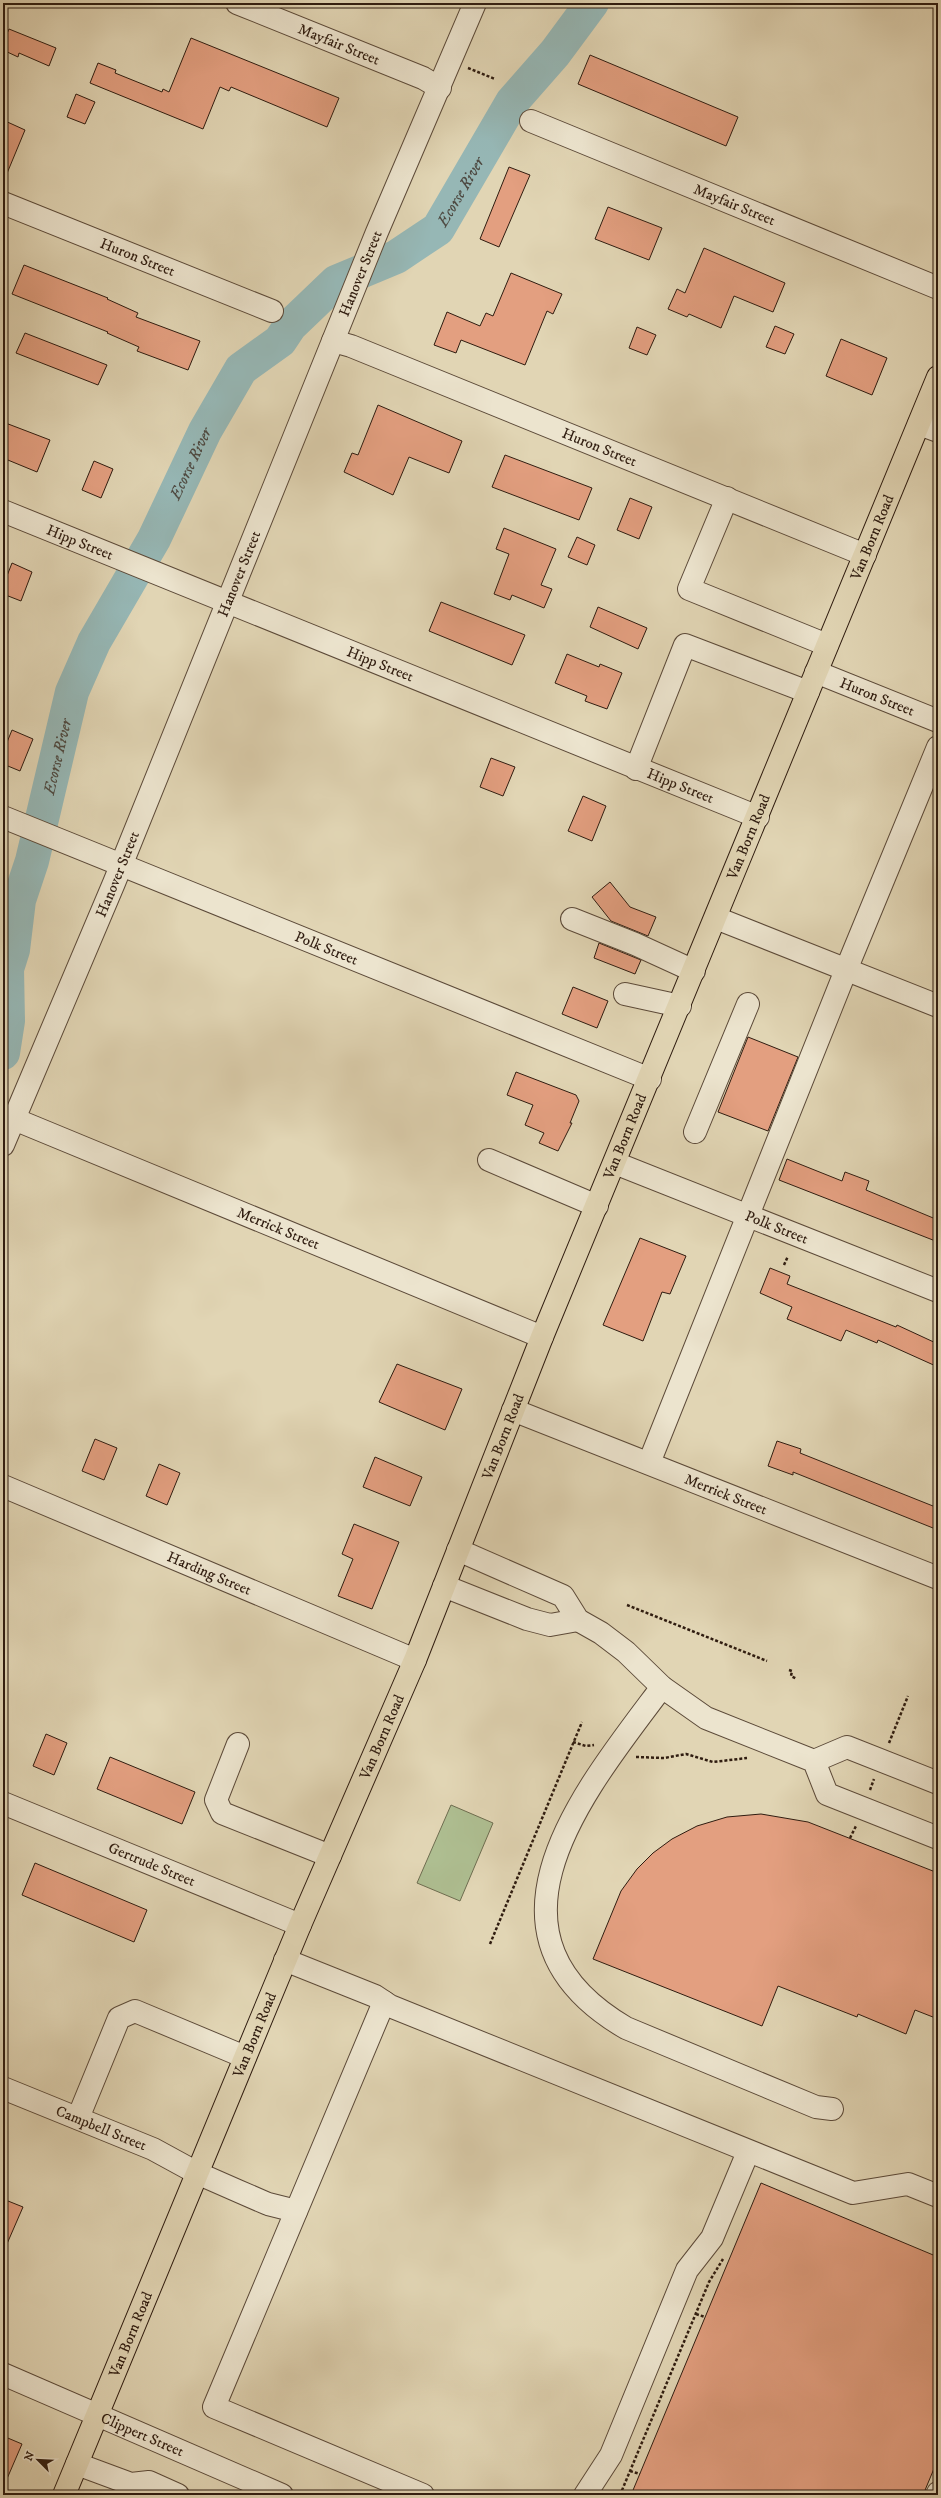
<svg xmlns="http://www.w3.org/2000/svg" width="941" height="2498" viewBox="0 0 941 2498" font-family="'IM FELL DW Pica',serif">
<rect width="100%" height="100%" fill="#e1d5b4"/>
<filter id="stains"><feTurbulence type="fractalNoise" baseFrequency=".005" numOctaves="4"/><feColorMatrix values="0 0 0 0 .2 0 0 0 0 .09 0 0 0 0 .02 0 0 0 .5 -.17"/></filter>
<radialGradient id="worn" r=".72"><stop offset=".6" stop-color="#630" stop-opacity="0"/><stop offset="1" stop-color="#630" stop-opacity=".3"/></radialGradient>
<!-- green -->
<path fill="#aebe91" stroke="#6e6d50" d="M451,1805l42,18 -33,78 -43,-18z"/>
<g fill="none" stroke-linecap="round" stroke-linejoin="round">
<!-- river -->
<path stroke="#96b7b5" stroke-width="34" id="s1" d="M3,1053l5,-32 -1,-52 6,-19 6,-50 13,-39 40,-169 22,-50 60,-103 51,-108 36,-62 39,-28 10,-15 46,-44 60,-25 42,-28 74,-127 43,-49 37,-50"/>
</g>
<!-- building -->
<path fill="#e39f80" stroke="#2f1c10" d="M9,29l47,19 -7,18 -30,-13 -1,4 -15,-7v-7z
M191,38l148,60 -12,29 -96,-40 -2,4 -9,-4 -17,42 -113,-46 8,-20 18,7 -1,3 47,19 1,-3 6,3z
M590,55l148,62 -12,29 -148,-62z
M76,94l19,8 -10,22 -18,-7z
M3,120l22,10 -22,53z
M509,167l21,8 -31,72 -19,-8z
M608,207l54,21 -13,32 -54,-21z
M704,248l81,35 -12,29 -39,-16 -13,32 -32,-14 -2,3 -19,-8 9,-20 8,4z
M24,265l84,33 -1,1 31,14 -2,4 64,24 -12,29 -51,-19 2,-4 -32,-14 1,-1 -96,-38z
M511,273l51,21 -9,20 -6,-3 -22,54 -64,-25 -5,13 -22,-8 13,-33 33,14 6,-13 7,3z
M775,326l19,8 -9,20 -19,-7z
M637,327l19,8 -9,20 -18,-7z
M25,333l82,32 -9,20 -82,-32z
M841,339l46,19 -15,37 -46,-19z
M378,405l84,36 -13,32 -40,-16 -16,38 -49,-23 8,-19 6,2z
M3,422l47,18 -13,32 -34,-14z
M505,455l87,33 -13,32 -87,-33z
M94,461l19,8 -12,29 -19,-8z
M630,498l22,9 -13,32 -22,-9z
M504,528l52,21 -15,36 11,4 -8,19 -32,-13 -2,5 -16,-6 15,-40 -13,-5z
M577,537l18,8 -8,20 -19,-8z
M12,563l20,9 -11,29 -18,-7v-8z
M441,602l84,33 -13,30 -83,-34z
M598,607l49,21 -9,21 -48,-22z
M567,654l32,13 1,-3 22,9 -15,36 -22,-8 2,-5 -32,-13z
M12,730l21,9 -13,32 -17,-7v-12z
M491,758l24,9 -12,29 -23,-9z
M583,796l23,10 -14,35 -24,-10z
M610,882l20,25 26,10 -8,19 -37,-15 -19,-24z
M599,943l42,17 -6,14 -41,-16z
M573,987l35,14 -11,27 -35,-14z
M748,1037l50,20 -30,74 -50,-19z
M516,1072l60,23 3,6 -9,22h2l-14,28 -19,-8 5,-10 -19,-8 8,-20 -26,-10z
M787,1159l55,22 3,-9 24,9 -3,9 72,30v22l-159,-62z
M640,1238l46,18 -16,38 -8,-2 -19,49 -40,-16z
M770,1268l20,8 -3,8 109,43 1,-2 41,19v23l-60,-27 -1,3 -31,-13 -5,11 -54,-22 5,-12 -32,-14z
M397,1364l65,25 -17,41 -66,-28z
M95,1439l22,9 -13,32 -22,-9z
M777,1441l24,8 -1,4 138,55v22l-145,-58v3l-25,-9z
M375,1457l47,20 -12,29 -47,-19z
M159,1464l21,9 -13,32 -21,-9z
M354,1524l45,18 -27,67 -34,-13 15,-37 -11,-5z
M46,1734l21,9 -13,32 -21,-9z
M110,1757l85,35 -13,32 -85,-35z
M761,1814l47,8 130,51v146l-23,-9 -9,24 -48,-20 -1,3 -79,-31 -16,40 -169,-67 28,-68 16,-22 16,-16 19,-14 25,-13 30,-9z
M35,1863l112,47 -13,32 -112,-47z
M761,2183l177,74v202l-15,36h-292z
M3,2199l20,8 -20,46z
M3,2436l19,8 -19,44z"/>
<g fill="none" stroke-linecap="round" stroke-linejoin="round">
<defs>
<g id="minor">
<path id="s2" d="M237,3l186,75 17,10"/>
<path id="s3" d="M531,121l407,167"/>
<path id="s4" d="M3,203l269,108"/>
<path id="s5" d="M333,341l18,5 514,209"/>
<path d="M919,424l19,7"/>
<path d="M727,498l-38,91 138,56"/>
<path id="s6" d="M3,511l755,306"/>
<path id="s7" d="M816,672l122,49"/>
<path d="M636,769l49,-124 123,47"/>
<path id="s8" d="M3,817l647,262"/>
<path d="M716,918l222,88"/>
<path d="M572,919l63,25 59,27"/>
<path d="M625,994l55,12"/>
<path id="s9" d="M14,1119l528,218"/>
<path d="M695,1132l53,-128"/>
<path id="s10" d="M3,1145l111,-262 263,-651 98,-229"/>
<path d="M489,1160l108,46"/>
<path id="s11" d="M615,1163l323,128"/>
<path id="s12" d="M513,1410l425,168"/>
<path d="M649,1463l197,-493 92,-223"/>
<path id="s13" d="M3,1486l412,174"/>
<path d="M458,1550l105,46 15,24 23,13 25,19 36,35 44,31 108,43 13,33 111,44"/>
<path d="M444,1586l83,33 23,6 28,-5"/>
<path d="M662,1687c-77,103 -198,246 -36,341l190,79 16,2"/>
<path d="M238,1744l-22,56 6,13 108,43"/>
<path d="M814,1761l33,-14 91,36"/>
<path id="s14" d="M3,1803l297,122"/>
<path d="M285,1960l90,36 15,10 463,187 55,-9 30,12"/>
<path d="M384,2002l-170,405 209,88"/>
<path id="s15" d="M3,2088l150,61 44,24 41,18 30,13 28,7"/>
<path d="M78,2118l41,-100 16,-7 110,46"/>
<path id="s16" d="M3,2374l279,121"/>
<path d="M77,2464l54,20 18,-2 29,13"/>
<path d="M585,2495l26,-40 76,-185 25,-32 36,-86"/>
<path d="M937,2495l1,-2"/>
</g>
<g id="major">
<path id="s17" d="M64,2495l236,-570 115,-265 127,-323 396,-960"/>
</g>
</defs>
<!-- minor casing -->
<use href="#minor" stroke="#5c4a39" stroke-width="24"/>
<!-- major casing -->
<use href="#major" stroke="#2f1c10" stroke-width="24"/>
<!-- path -->
<path stroke="#2f1c10" stroke-width="2.5" stroke-dasharray="3 2" stroke-linecap="butt" d="M468,68l27,11
M784,1265l4,-9
M627,1605l140,56
M789,1670l3,1 -1,5 6,3
M573,1742l13,4 8,-1
M889,1743l19,-47
M636,1757l28,1 22,-4 27,8 34,-4
M870,1790l4,-11
M850,1838l6,-12
M490,1944l92,-222
M696,2314l9,3
M630,2471l10,3
M620,2495l89,-213 14,-23"/>
<!-- minor -->
<use href="#minor" stroke="#ece4ce" stroke-width="22"/>
<!-- major -->
<use href="#major" stroke="#e1d5b4" stroke-width="22"/>
</g>
<g text-anchor="middle" stroke-width="3.5" stroke-linejoin="round" paint-order="stroke">
<!-- street labels -->
<g font-size="15" fill="#2f1c10" stroke="#ece4ce">
<text dy="5" stroke="none"><textPath href="#s2" startOffset="110">Mayfair Street</textPath></text>
<text dy="5" stroke="none"><textPath href="#s3" startOffset="220">Mayfair Street</textPath></text>
<text dy="5" stroke="none"><textPath href="#s4" startOffset="145">Huron Street</textPath></text>
<text dy="5" stroke="none"><textPath href="#s10" startOffset="942">Hanover Street</textPath></text>
<text dy="5" stroke="none"><textPath href="#s5" startOffset="287">Huron Street</textPath></text>
<text dy="5" stroke="none"><textPath href="#s17" startOffset="2118">Van Born Road</textPath></text>
<text dy="5" stroke="none"><textPath href="#s6" startOffset="83">Hipp Street</textPath></text>
<text dy="5" stroke="none"><textPath href="#s10" startOffset="618">Hanover Street</textPath></text>
<text dy="5" stroke="none"><textPath href="#s6" startOffset="407">Hipp Street</textPath></text>
<text dy="5" stroke="none"><textPath href="#s7" startOffset="66">Huron Street</textPath></text>
<text dy="5" stroke="none"><textPath href="#s6" startOffset="731">Hipp Street</textPath></text>
<text dy="5" stroke="none"><textPath href="#s17" startOffset="1794">Van Born Road</textPath></text>
<text dy="5" stroke="none"><textPath href="#s10" startOffset="294">Hanover Street</textPath></text>
<text dy="5" stroke="none"><textPath href="#s8" startOffset="349">Polk Street</textPath></text>
<text dy="5" stroke="none"><textPath href="#s17" startOffset="1470">Van Born Road</textPath></text>
<text dy="5" stroke="none"><textPath href="#s11" startOffset="174">Polk Street</textPath></text>
<text dy="5" stroke="none"><textPath href="#s9" startOffset="286">Merrick Street</textPath></text>
<text dy="5" stroke="none"><textPath href="#s17" startOffset="1146">Van Born Road</textPath></text>
<text dy="5" stroke="none"><textPath href="#s12" startOffset="229">Merrick Street</textPath></text>
<text dy="5" stroke="none"><textPath href="#s13" startOffset="224">Harding Street</textPath></text>
<text dy="5" stroke="none"><textPath href="#s17" startOffset="822">Van Born Road</textPath></text>
<text dy="5" stroke="none"><textPath href="#s14" startOffset="161">Gertrude Street</textPath></text>
<text dy="5" stroke="none"><textPath href="#s17" startOffset="498">Van Born Road</textPath></text>
<text dy="5" stroke="none"><textPath href="#s15" startOffset="106">Campbell Street</textPath></text>
<text dy="5" stroke="none"><textPath href="#s17" startOffset="174">Van Born Road</textPath></text>
<text dy="5" stroke="none"><textPath href="#s16" startOffset="152">Clippert Street</textPath></text>
</g>
<!-- water labels -->
<g font-size="16" font-style="italic" fill="#4e4a42" stroke="#ece4ce">
<text dy="6" stroke="none"><textPath href="#s1" startOffset="1023">Ecorse River</textPath></text>
<text dy="6" stroke="none"><textPath href="#s1" startOffset="627">Ecorse River</textPath></text>
<text dy="6" stroke="none"><textPath href="#s1" startOffset="303">Ecorse River</textPath></text>
</g>
</g>
<!-- margin -->
<rect width="941" height="2498" fill="none" stroke="#e1d5b4" stroke-width="16"/>
<rect x="4" y="4" width="933" height="2490" fill="none" stroke="#2f1c10" stroke-width="2"/>
<rect x="8" y="8" width="925" height="2482" fill="none" stroke="#2f1c10"/>
<!-- north arrow -->
<g transform="translate(38 2460) rotate(294)" stroke="#ece4ce" stroke-width="3" paint-order="stroke">
<path d="M0-3L7 15L0 10L-7 15Z" fill="#2f1c10"/>
<text y="-6" font-size="11" font-weight="bold" text-anchor="middle" fill="#2f1c10">N</text>
</g>
<rect width="100%" height="100%" filter="url(#stains)"/>
<rect width="100%" height="100%" fill="url(#worn)"/>
</svg>
